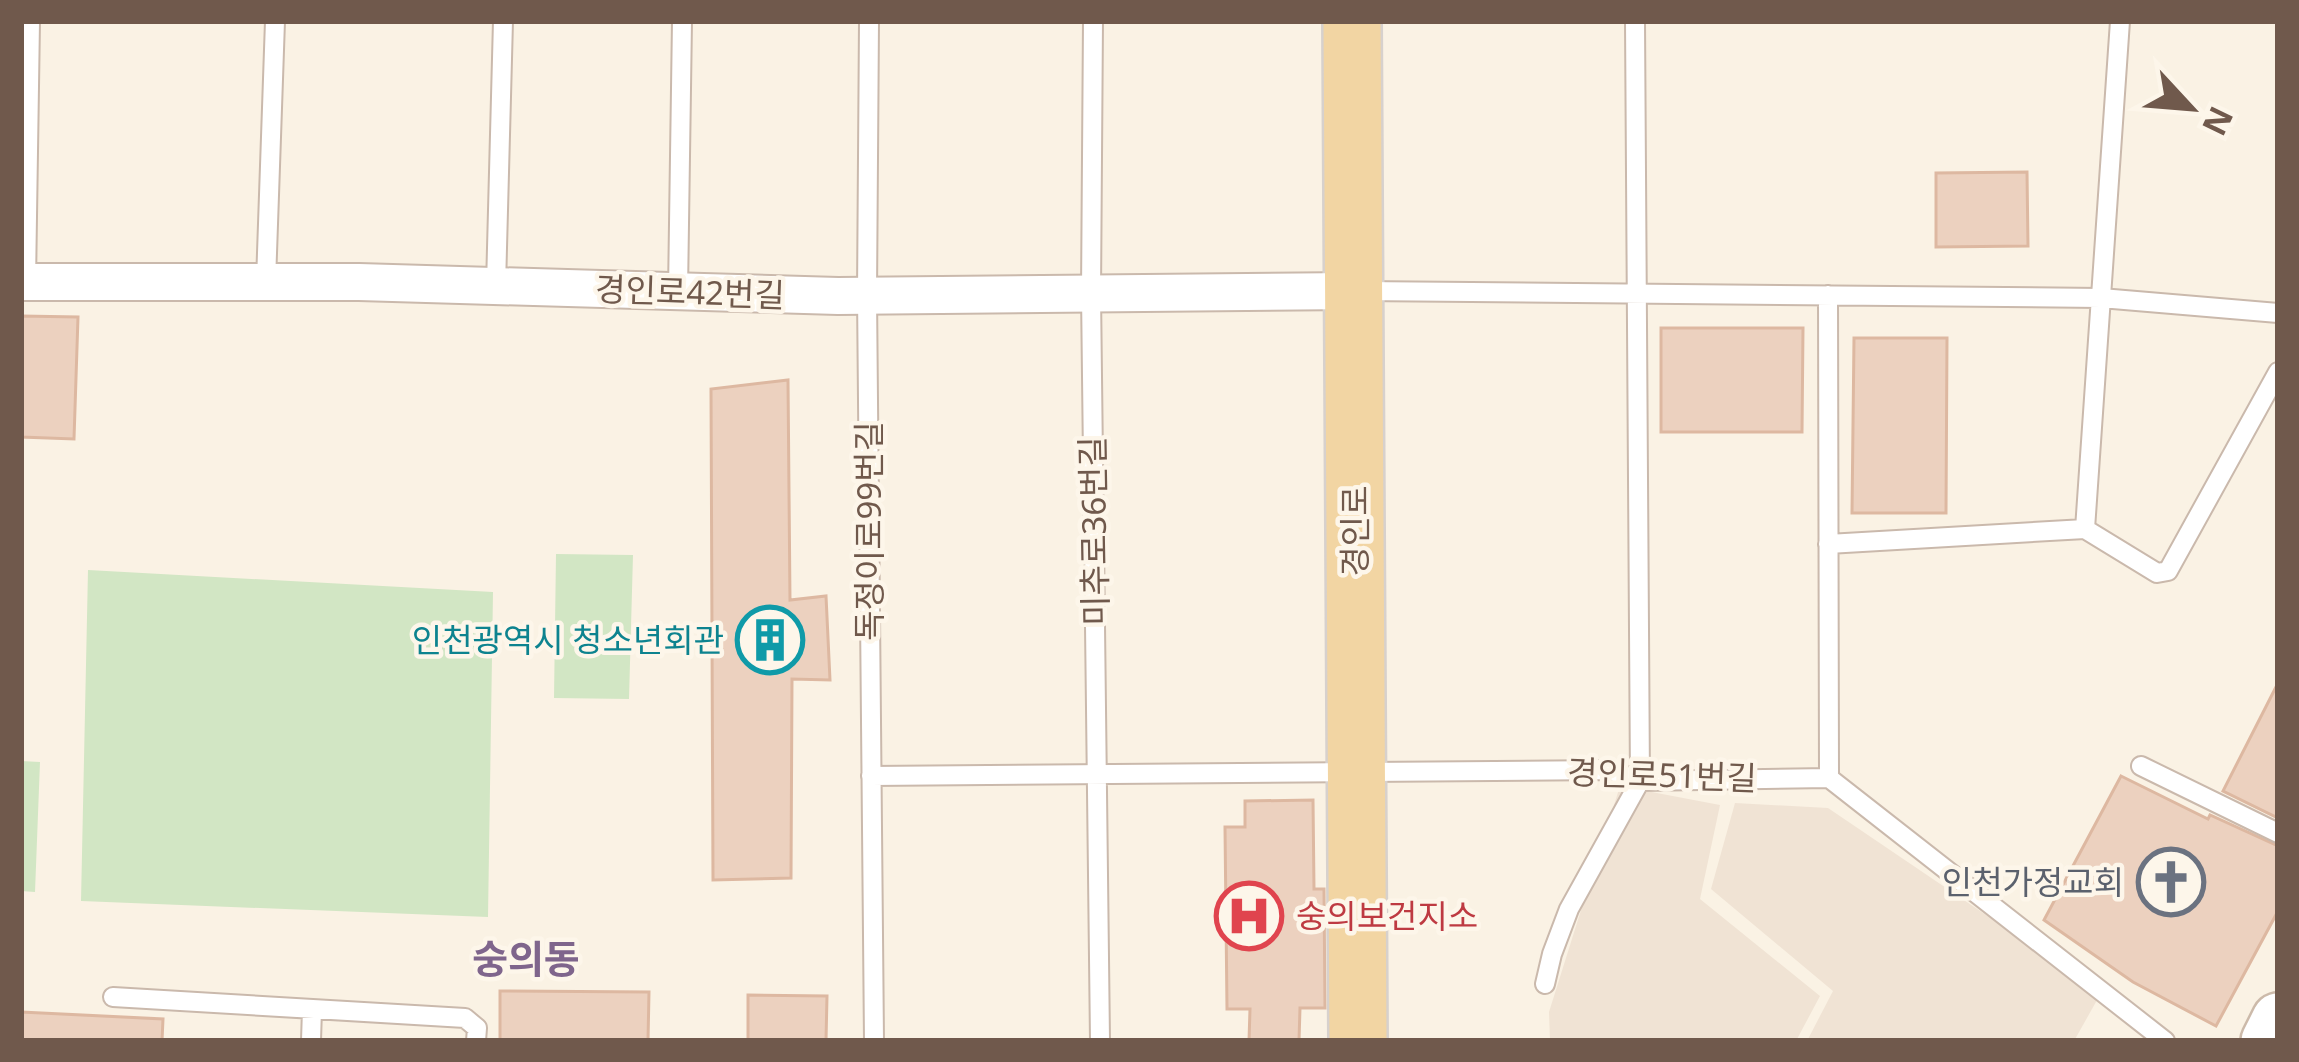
<svg xmlns="http://www.w3.org/2000/svg" width="2299" height="1062" viewBox="0 0 2299 1062" font-family="'Noto Sans','Noto Sans KR',sans-serif">
<rect width="100%" height="100%" fill="#faf2e4"/>
<!-- residential -->
<path fill="#f0e3d4" d="M1620,786l100,19 -20,94 120,97 -24,45h-246l-1,-29z
M1735,803l93,5 273,185 -27,48h-267l26,-50 -122,-102z"/>
<!-- green -->
<path fill="#d2e6c4" d="M556,554l77,1 -4,144 -75,-1z
M88,570l405,22 -5,325 -407,-16z
M21,761l19,1 -5,130 -14,-1z"/>
<!-- building -->
<path fill="#ecd1bf" stroke="#ddb8a1" stroke-width="3" d="M2027,172l1,74 -92,1v-74z
M21,316l57,1 -4,122 -53,-2z
M1661,328h142l-1,104h-141z
M1854,338h93l-1,175h-94z
M788,380l2,220 36,-4 4,84 -38,-1 -1,199 -78,2 -2,-491z
M2278,683v135l-55,-27z
M2121,776l87,43 2,-4 68,31v65l-62,115 -83,-44 -89,-62z
M1313,800l1,89h10l1,119h-25l-1,33h-50l1,-32h-23l-2,-182h20v-26z
M500,991l149,1 -1,49h-148z
M748,995l79,1 -1,45h-78z
M21,1012l142,7 -1,22h-141z"/>
<g fill="none" stroke-linecap="round" stroke-linejoin="round">
<defs>
<path id="service" d="M869,21l-2,273 7,747
M1093,21l-2,272 9,748
M26,282l4,-261
M266,282l9,-261
M496,286l7,-265
M678,291l4,-270
M1360,291l741,7 177,15
M1828,295l1,483
M2085,529l35,-508
M1828,544l257,-15 72,44 11,-2 110,-199
M2141,766l137,67
M871,776l738,-6 31,11 189,-3 336,263
M1545,984l7,-30 17,-45 71,-128 -5,-760
M113,997l352,21 12,10 -1,13
M311,1041l1,-32"/>
<path id="minor" d="M21,282h338l479,14 516,-5"/>
<path id="secondary" d="M2267,1041l11,-22"/>
<path id="primary" d="M1352,21l6,1020"/>
</defs>
<!-- service casing -->
<use href="#service" stroke="#cab9ac" stroke-width="22"/>
<!-- minor casing -->
<use href="#minor" stroke="#cab9ac" stroke-width="40"/>
<!-- secondary casing -->
<use href="#secondary" stroke="#ccbaaa" stroke-width="56"/>
<!-- primary casing -->
<use href="#primary" stroke="#d7d1cd" stroke-width="62"/>
<!-- service -->
<use href="#service" stroke="#fff" stroke-width="18"/>
<!-- minor -->
<use href="#minor" stroke="#fff" stroke-width="36"/>
<!-- secondary -->
<use href="#secondary" stroke="#fff" stroke-width="51"/>
<!-- primary -->
<use href="#primary" stroke="#f2d5a3" stroke-width="57"/>
</g>
<!-- icons -->
<defs>
<symbol id="building-ring" viewBox="-11 -11 22 22"><circle r="9.5" fill="#fdf6ea" stroke="#0f9aa8" stroke-width="1.5"/><path d="M-4-6H4V6H1V3H-1V6H-4ZM-2.5-4.3h1.7v1.8h-1.7ZM.8-4.3h1.7v1.8H.8ZM-2.5-1h1.7V.8h-1.7ZM.8-1h1.7V.8H.8Z" fill="#0f9aa8"/></symbol>
<symbol id="church-ring" viewBox="-11 -11 22 22"><circle r="9.5" fill="#fdf6ea" stroke="#6b7280" stroke-width="1.5"/><path d="M-1.2-6h2.4v3.5h3.3v2.4h-3.3V6h-2.4V-.1h-3.3v-2.4h3.3Z" fill="#6b7280"/></symbol>
<symbol id="hospital-ring" viewBox="-11 -11 22 22"><circle r="9.5" fill="#fdf6ea" stroke="#e0444e" stroke-width="1.5"/><path d="M-5-5h3v3.5h4V-5h3V5h-3V1.5h-4V5h-3Z" fill="#e0444e"/></symbol>
</defs>
<g fill-rule="evenodd">
<use href="#building-ring" x="732" y="602" width="76" height="76"/>
<use href="#church-ring" x="2133" y="844" width="76" height="76"/>
<use href="#hospital-ring" x="1211" y="878" width="76" height="76"/>
</g>
<g text-anchor="middle" stroke-width="9" stroke-linejoin="round" paint-order="stroke">
<!-- street labels -->
<g font-size="33" fill="#70594c" stroke="#fdf6ea">
<text transform="translate(690 292) rotate(2)" y="12">경인로42번길</text>
<text transform="translate(869 531) rotate(-90)" y="12">독정이로99번길</text>
<text transform="translate(1094 531) rotate(-91)" y="12">미추로36번길</text>
<text transform="translate(1355 531) rotate(-90)" y="12">경인로</text>
<text transform="translate(1662 775) rotate(2)" y="12">경인로51번길</text>
</g>
<!-- culture labels -->
<g font-size="33" fill="#0d838f" stroke="#fdf6ea" text-anchor="end">
<text x="724" y="652">인천광역시 청소년회관</text>
</g>
<!-- worship labels -->
<g font-size="33" fill="#5b616d" stroke="#fdf6ea" text-anchor="end">
<text x="2124" y="894">인천가정교회</text>
</g>
<!-- health labels -->
<g font-size="33" fill="#be3a42" stroke="#fdf6ea" text-anchor="start">
<text x="1296" y="928">숭의보건지소</text>
</g>
<!-- quarter labels -->
<g font-size="39" font-weight="bold" fill="#7f658c" stroke="#fdf6ea">
<text x="526" y="973">숭의동</text>
</g>
</g>
<!-- border -->
<rect width="2299" height="1062" fill="none" stroke="#70594c" stroke-width="48"/>
<!-- north arrow -->
<g transform="translate(2191 108) rotate(116)" stroke="#fdf6ea" stroke-width="9" paint-order="stroke">
<path d="M0-9L21 45L0 30L-21 45Z" fill="#70594c"/>
<text y="-18" font-size="33" font-weight="bold" text-anchor="middle" fill="#70594c">N</text>
</g>
</svg>
